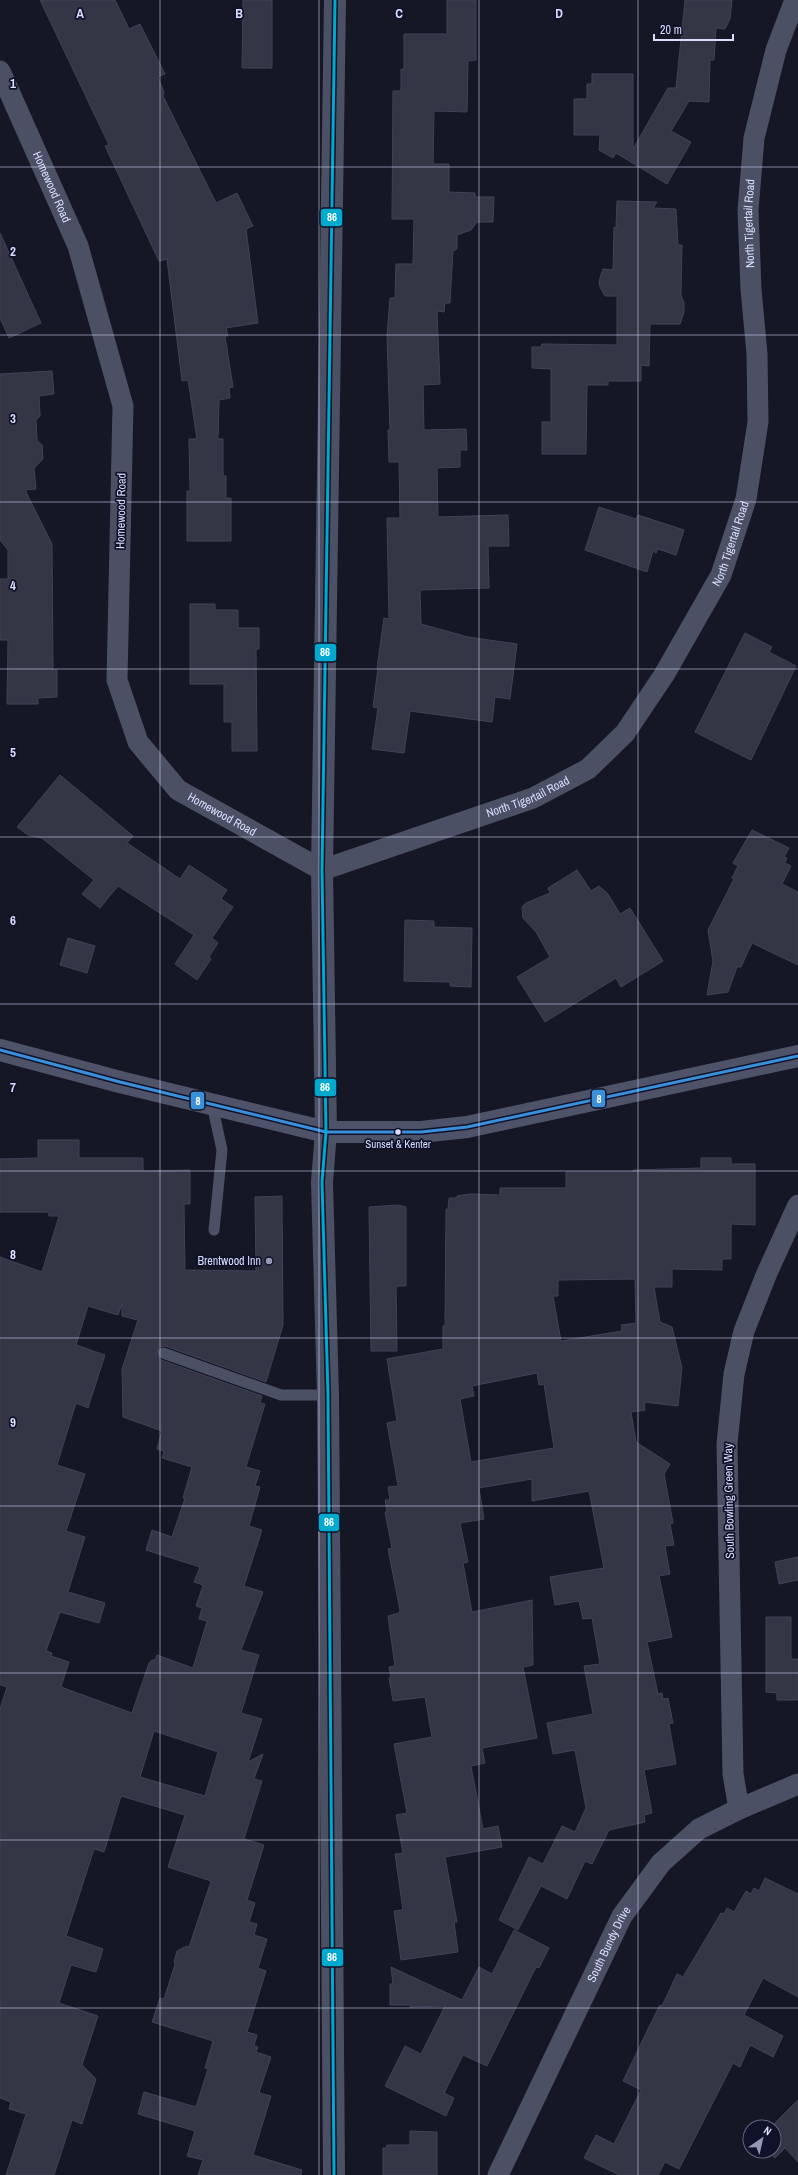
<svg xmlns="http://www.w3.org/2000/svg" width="798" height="2175" viewBox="0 0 798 2175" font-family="'Archivo Narrow',sans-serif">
<rect width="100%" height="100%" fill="#161724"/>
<!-- building -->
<path fill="#343646" stroke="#414257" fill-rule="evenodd" d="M40,0h75l14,29 11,-5 25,50 -7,3 6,15 -1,4 53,107 21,-10 16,33 -7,3 12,94 -32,5 2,8h-3l8,51 -4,1 1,10 -11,2 -1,39h5v37h3v22h5v43h-44v-50h3l-1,-52h8l-9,-59 -6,1 -15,-122 -8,2 -54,-115 4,-1z
M243,0h29v68h-30z
M447,0h29v60l-8,1 -1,51 -33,-1 -1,53h16v28l26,1v4h19l-1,25h-16l-6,8 -14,5v14l-4,2 -3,52h-5l-1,9 -7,-1 3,73 -17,1 1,45 42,-1 1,21h-7v17l-23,1 1,49 70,-2 1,31h-21l1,42 -69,2 1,34 47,13 49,7 -7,55 -15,-2 -3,25 -82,-11 -6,42 -32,-4 6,-41 -5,-1 5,-39h-1l7,-50 5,1 -2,-101h13l-1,-56h-10l-1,-32h2l-3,-95 3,-37h5l1,-34h17l1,-45h-22l1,-128h8v-22h3v-35h43z
M685,0h47l-2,19 -5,10 -9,-1 -2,32h-4l-1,42 -20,-1 -18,30 20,11 -24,42 -51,-31 -3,5 -14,-8 1,-15h-26v-36h13v-15h5v-10h41v75l35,-61h8z
M617,201l40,1 -4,6 23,1 2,36h4l-1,50 3,8v9l-4,12h-30l-1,42 -8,-1v16h-33v4h-21l-1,69h-44v-32h9v-53l-19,-1v-21h9l1,-3 75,1v-49h-12l-5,-9 -1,-6 4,-12 10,1 1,-43 2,1z
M0,233l41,90 -32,15 -9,-20z
M52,371l2,23 -15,2 1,20 -4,4 1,21 5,4 1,14 -9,9 2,21 -11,1 27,54 1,126h4v27l-19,1v6h-31l1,-64h-8v-61h8v-29l-8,-10v-166z
M599,507l37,12 2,-4 46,15 -8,25 -18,-6 -2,4 -3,-2 -6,21 -62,-22z
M190,604h25v6h23v18h21v21h-3l1,102h-25v-29h-8v-38h-34z
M745,633l27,14 -3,5 27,14 -45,94 -56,-28z
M60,775l73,61 -6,7 53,36 9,-14 38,25 -6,9 12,8 -21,31 6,5 -9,14 2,2 -14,21 -22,-16 19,-29 -76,-49 -18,22 -18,-14 12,-14 -52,-42 -14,-3 -11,-8z
M752,830l37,18 -5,9 3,1 -2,5 6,3 -9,18 16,8v73l-46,-22 -11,24h-4l-9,25 -21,3 6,-34 -5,-31 26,-51 -2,-1 6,-12 -5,-3z
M577,870l14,21 8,-5 9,8 12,20 10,-6 33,53 -42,26 -5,-9 -71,44 -28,-45 33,-20 -14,-25 -13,-14 -1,-11 4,-4 24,-10 -2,-5z
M405,920l29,1v6l38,1 -1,59 -21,-1v-4l-46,-1z
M68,938l27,8 -8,27 -27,-8z
M38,1140h41v18h64v13l47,-1v34h-6l1,66 71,1 -1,-74 27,-1 1,129 -17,57 -101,-36 -6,1 -3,7 5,6 101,36 -2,7 5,1 -19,63 14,4 -5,15 5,1 -11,39 13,4 -18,56 19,6 -22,58 18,5 -18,58 21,6 -14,43 15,-8 -9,25 8,2 -18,58 20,6 -17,55 8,3 -6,19 8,2 -3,11 13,4 -9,29 8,3 -19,61 10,3 -3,11 4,1 -2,5 15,5 -12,36 12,3 -18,59 49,15 -1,5h-103l5,-15 -16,-4 8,-25 -57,-17 6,-22 52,15 12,-38 -3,-1 8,-27 -61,-19 8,-24 4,1 11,-35 -1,-2 3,-11 10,-5 2,1 22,-66 -43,-14 17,-52 -64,-19 -17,56 -10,-3 -28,87 37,13 -7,23 -25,-7 -12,38 39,13 -16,49 14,14 -14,45 -10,-4 -18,55h-48l20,-61 -17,-5 2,-7 -11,-4v-389l7,-22 -7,-2v-428l42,15 17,-56h-10l-1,-4h-48v-53l38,-1zM122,1304v12l16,4 -16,49 1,48 39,14 -5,18 7,2 -2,7 30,9 -9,31h2l-13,39 -20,-7 -6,20 54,17 -6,15 9,3 -7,21 6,2 -3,11 8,2 -14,47 -36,-13 -2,5h-3l-3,3 -17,50 -71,-26 8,-25 -18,-6 1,-3 -6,-2 14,-39 39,11 6,-20 -37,-11 17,-55 -19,-6 19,-57 -28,-9 19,-62 12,5 17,-53 -29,-10 12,-39 30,9zM154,1731l64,21 -13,44 -65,-19z
M701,1158h30v6h24v61l-24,-1v35h-9v11l-50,-1v18h-18l6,35 12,5 10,41 -4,38 -34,-4 1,8 -14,2 5,30 34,22 -6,10 9,49 -3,1 4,21 -9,1 5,28 -11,2 13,61 -25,5 11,52 4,-1 1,6 5,-1 5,25 -4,1 7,40 -32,6 8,43 -8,2 1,7 -36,8 -17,34 -7,-3 -18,38 -26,-13 -23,44 -19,-10 30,-63 14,7 19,-38 13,6 11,-24 -11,-58 -22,4 -6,-31 46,-9 -9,-48 16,-2 -8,-46 -9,1 -4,-18 -24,4 -5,-28 54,-9 -15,-77 -57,10v-22l-53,9 5,31 -24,4 8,39 -5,1 9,49 60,-12 1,65 -10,2 14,71 -55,10 3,15 -14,3 12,63 15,-3 4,21 -57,10 12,65h-3l4,30 -57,8 -7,-49 9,-1 -8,-56 8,-1 -7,-38 11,-2 -13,-69 38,-7 -7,-40 -32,4 -4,-23 2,-1 -2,-10 6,-1 -7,-50 11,-3 1,-3 -12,-61 4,-1 -7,-36h2l-2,-12h5l-2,-13 10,-1 -11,-63 10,-2 -10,-62 56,-10v-23h2l1,-117h2l1,-11h8v-2l13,-2 30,1v-7h66v-16h67v-2l68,-2zM635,1279l1,44 -15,2 1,6 -61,10 -8,-45h5v-16zM537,1373l2,12 5,-1 10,64 -83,14 -11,-63 14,-3 -2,-10z
M398,1205l8,2v79h-10l1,65h-26l-2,-144z
M798,1557v23l-19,4 -4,-22z
M766,1617h25v42h7v41h-21v-7l-11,-1z
M765,1878l33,16v103l-35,-19 -19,37 39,21 -10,21 -23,-12 -10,22 -7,-4 -54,106 -14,-7 -7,13h-39l-35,-17 12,-23 18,9 27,-54 -18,-9 26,-54 11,-22 2,1 15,-32 6,3 38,-64 3,1 3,-6 7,4 12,-21 5,3 3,-6 5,3z
M514,1930l35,18 -10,20 -3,-1 -49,99 -24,-11 -19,38 10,5 -8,18 -61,-30 20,-40 16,8 24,-48 -35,1 1,-2h-21v-21h3l-2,-17 71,33 17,-33 13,7z
M798,2100v62l-13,-14 -10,10 -8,-7h7v-24h-3z
M410,2131l27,1v43h-54v-27h3l1,-3h23z"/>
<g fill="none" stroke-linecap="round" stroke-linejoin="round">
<!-- service -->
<path stroke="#4b5065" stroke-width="11" d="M212,1104l10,46 -8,80
M163,1353l118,42h47"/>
<!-- minor -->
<g stroke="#4b5065" stroke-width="21">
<path id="s1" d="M0,71l78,175 45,160 -6,274 21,62 40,48 144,80 211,-72 55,-29 37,-36 39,-58 57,-100 25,-76 12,-77 -1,-68 -6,-65 -3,-79 6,-72 22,-88 19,-50"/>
<path d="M739,1809l-6,-35 -6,-330 7,-70 10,-43 23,-58 31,-68"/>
<path id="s2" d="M498,2175l124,-259 39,-53 38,-34 40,-20 59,-25"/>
</g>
<!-- tertiary -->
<path stroke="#4b5065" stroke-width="22" d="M334,2175l-6,-780 -6,-213 4,-50 -4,-262 13,-870"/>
<!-- secondary -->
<path stroke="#4e536a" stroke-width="22" d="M0,1050l120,32 206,50h95l46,-5 331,-71"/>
<defs>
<path id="bus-1" d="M0,1050l120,32 206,50h95l46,-5 331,-71"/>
<path id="bus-2" d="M334,2175l-6,-780 -6,-213 4,-50 -4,-262 13,-870"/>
</defs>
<!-- bus-1 casing -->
<use href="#bus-1" stroke="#10122a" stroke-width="6"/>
<!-- bus-2 casing -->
<use href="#bus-2" stroke="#10122a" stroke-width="6"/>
<!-- bus-1 -->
<use href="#bus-1" stroke="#3a90db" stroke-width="3"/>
<!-- bus-2 -->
<use href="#bus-2" stroke="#00a9ce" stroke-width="3"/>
</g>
<!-- grid -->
<path fill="none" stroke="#d9deff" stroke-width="1" stroke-opacity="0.55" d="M160,0v2175M319,0v2175M479,0v2175M638,0v2175M0,167h798M0,335h798M0,502h798M0,669h798M0,837h798M0,1004h798M0,1171h798M0,1338h798M0,1506h798M0,1673h798M0,1840h798M0,2008h798"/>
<!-- markers -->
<circle fill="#d9deff" stroke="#10122a" stroke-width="1.5" cx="398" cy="1132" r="3.5"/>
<circle fill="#9598b2" stroke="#10122a" stroke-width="1.5" cx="269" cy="1261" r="4"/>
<g text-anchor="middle" stroke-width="3.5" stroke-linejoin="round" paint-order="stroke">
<!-- bus labels -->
<g font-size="11" fill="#d9deff" stroke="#10122a">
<text x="398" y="1148">Sunset &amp; Kenter</text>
</g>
<!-- street labels -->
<g font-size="12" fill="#d9deff" stroke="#10122a">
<text dy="4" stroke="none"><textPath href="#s1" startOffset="127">Homewood Road</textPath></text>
<text dy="4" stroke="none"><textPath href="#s1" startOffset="1803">North Tigertail Road</textPath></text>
<text transform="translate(121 511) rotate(-89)" y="4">Homewood Road</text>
<text dy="4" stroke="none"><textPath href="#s1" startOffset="1479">North Tigertail Road</textPath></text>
<text dy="4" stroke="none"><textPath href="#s1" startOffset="1143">North Tigertail Road</textPath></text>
<text dy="4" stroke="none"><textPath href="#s1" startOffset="810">Homewood Road</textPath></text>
<text transform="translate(729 1501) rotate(-91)" y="4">South Bowling Green Way</text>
<text dy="4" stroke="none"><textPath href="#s2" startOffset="256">South Bundy Drive</textPath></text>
</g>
<!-- poi labels -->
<g font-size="12" fill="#d9deff" stroke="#10122a" text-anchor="end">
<text x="261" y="1265">Brentwood Inn</text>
</g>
</g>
<g font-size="13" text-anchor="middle" font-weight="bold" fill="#d9deff" stroke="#10122a" stroke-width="3.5" stroke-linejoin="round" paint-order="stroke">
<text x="80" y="18">A</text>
<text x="239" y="18">B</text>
<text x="399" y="18">C</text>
<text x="559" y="18">D</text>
<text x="13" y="88">1</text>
<text x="13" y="256">2</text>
<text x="13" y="423">3</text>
<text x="13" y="590">4</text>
<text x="13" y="757">5</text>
<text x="13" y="925">6</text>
<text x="13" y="1092">7</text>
<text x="13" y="1259">8</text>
<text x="13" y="1427">9</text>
</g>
<g stroke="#10122a" stroke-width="1.5">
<rect x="320" y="208" width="23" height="19" rx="4" fill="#00a9ce"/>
<rect x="314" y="643" width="23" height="19" rx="4" fill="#00a9ce"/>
<rect x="314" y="1078" width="23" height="19" rx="4" fill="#00a9ce"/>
<rect x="591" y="1089" width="15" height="19" rx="4" fill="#3a90db"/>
<rect x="190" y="1091" width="15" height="19" rx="4" fill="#3a90db"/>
<rect x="318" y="1513" width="22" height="19" rx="4" fill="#00a9ce"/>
<rect x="321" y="1948" width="23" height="19" rx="4" fill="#00a9ce"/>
</g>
<g font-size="11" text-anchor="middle" font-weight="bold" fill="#fff">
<text x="332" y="221">86</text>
<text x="325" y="656">86</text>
<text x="325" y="1091">86</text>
<text x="599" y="1103">8</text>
<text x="198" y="1105">8</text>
<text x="329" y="1526">86</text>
<text x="332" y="1961">86</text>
</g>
<!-- north arrow -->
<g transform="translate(762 2139) rotate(34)"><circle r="19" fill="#10122a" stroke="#60647f"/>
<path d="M0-3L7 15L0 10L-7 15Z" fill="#9598b2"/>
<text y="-6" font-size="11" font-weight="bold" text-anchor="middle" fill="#d9deff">N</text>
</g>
<!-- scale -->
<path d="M654 34v6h79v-6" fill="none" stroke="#d9deff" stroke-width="2"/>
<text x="660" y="34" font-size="12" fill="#d9deff" stroke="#10122a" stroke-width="3" paint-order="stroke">20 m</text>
</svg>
